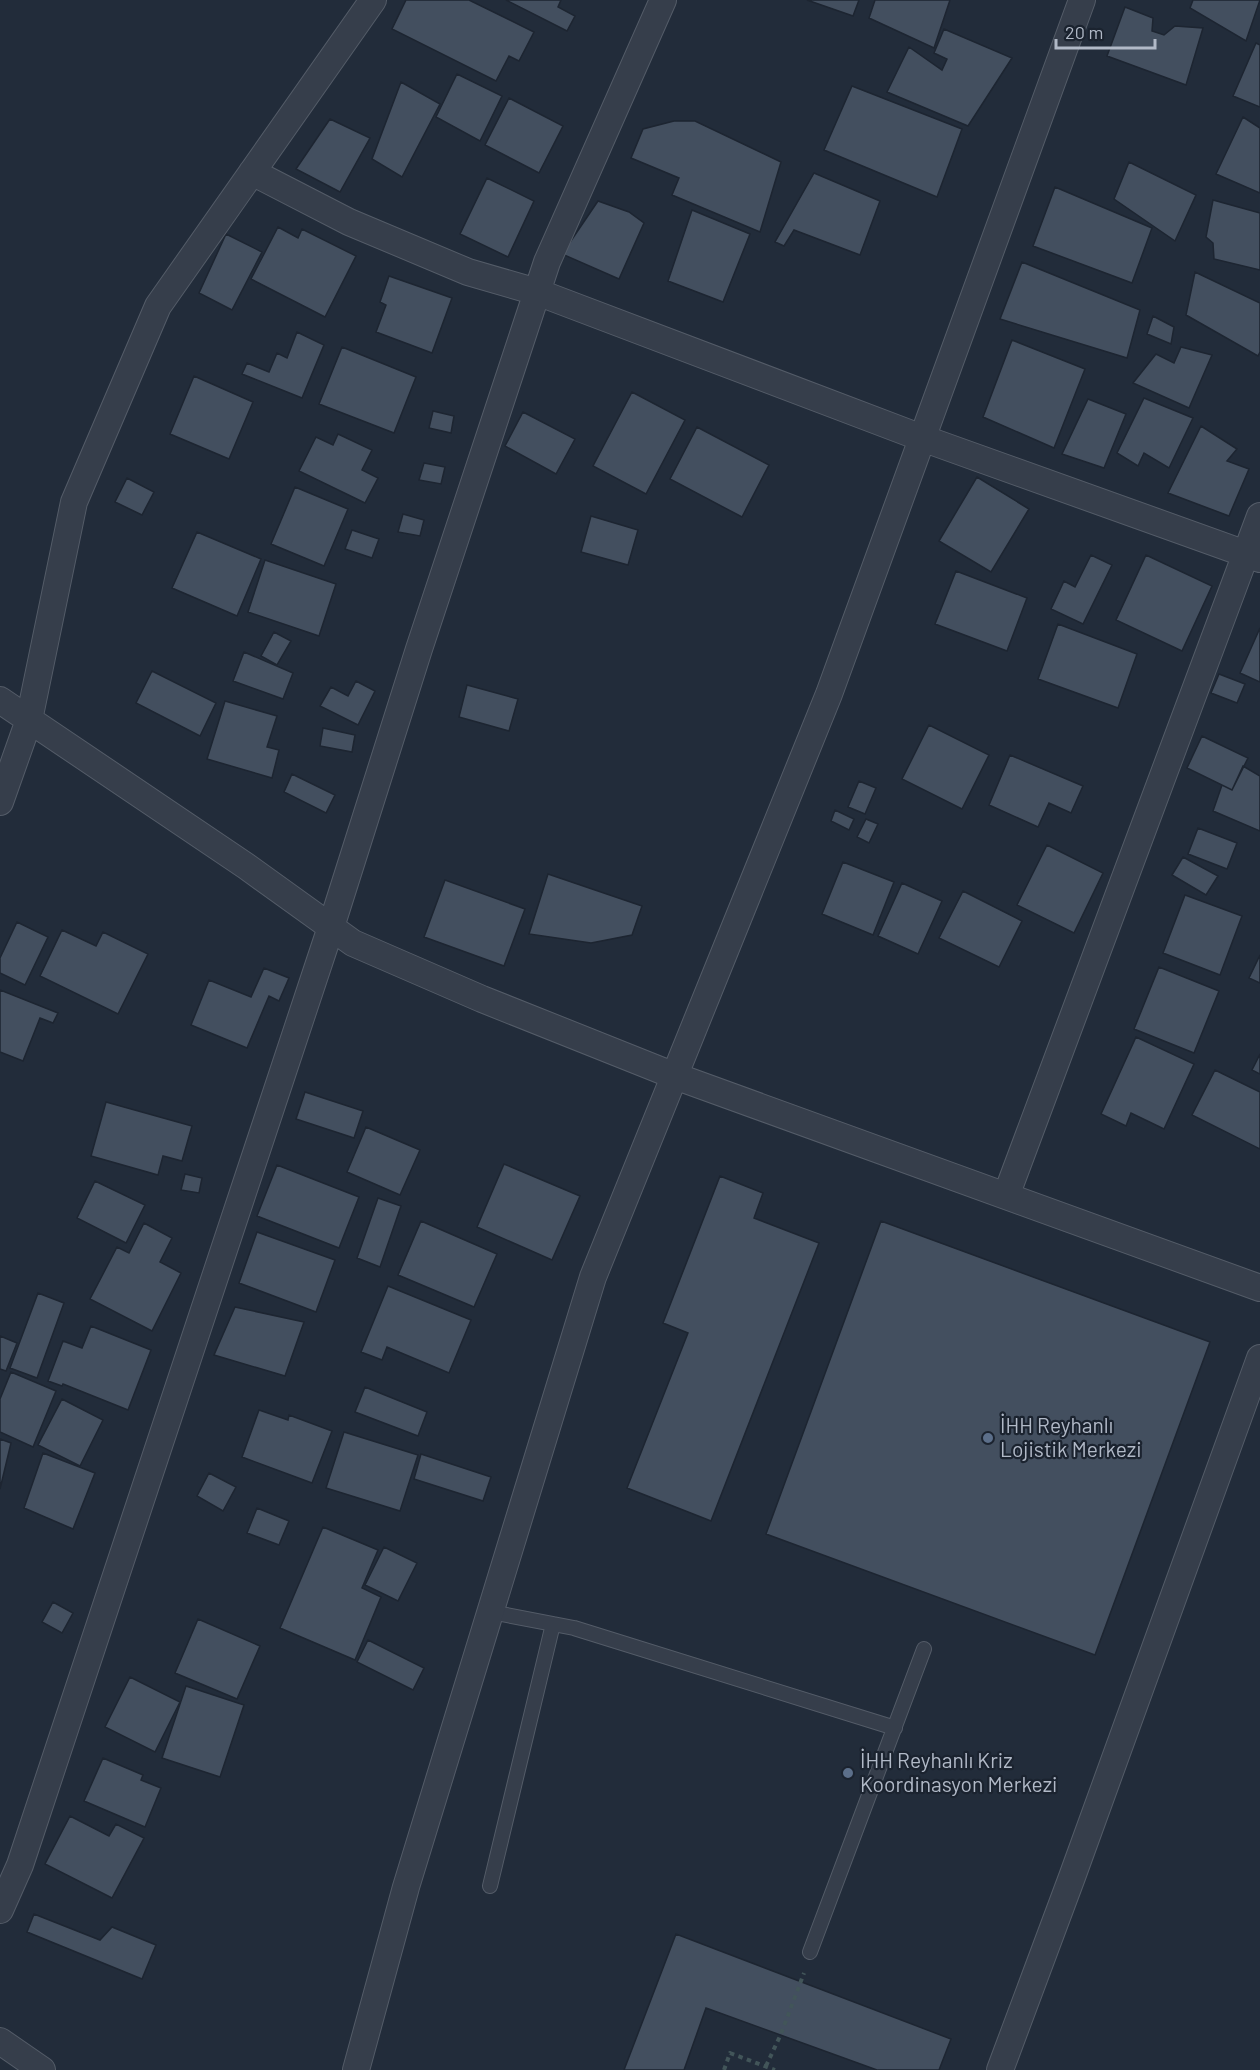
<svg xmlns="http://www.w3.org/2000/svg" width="1260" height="2070" viewBox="0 0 1260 2070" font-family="Barlow,sans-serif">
<rect width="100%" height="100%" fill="#222c3a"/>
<!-- building -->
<path fill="#434f5f" stroke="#1d2531" stroke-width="1.5" d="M406,0h63l65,32 -15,29 -10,-5 -13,25 -104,-52z
M506,0h55l-3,7 17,9 -8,15z
M807,0h52l-6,16z
M875,0h75l-16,48 -65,-30z
M1193,0h67l-14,41 -56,-33z
M1125,7l28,11 -1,13 12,4 11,-9 28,2 -17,57 -79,-29z
M944,29l68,29 -44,68 -81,-34 22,-45 33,23 5,-11 -13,-6z
M1256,43l4,2v62l-27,-11z
M457,74l45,22 -22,45 -44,-24z
M401,82l39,22 -38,73 -30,-18z
M852,86l110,43 -25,68 -113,-47z
M509,98l54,28 -24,47 -54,-28z
M1243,117l17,11v65l-44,-19z
M330,119l40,19 -30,54 -44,-23z
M674,121h21l86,41 -21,70 -88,-37 7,-17 -48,-20 12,-29z
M1129,162l67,33 -21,46 -61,-42z
M814,173l66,28 -20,54 -66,-25 -10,16 -9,-4z
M487,178l47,23 -26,56 -48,-23z
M1055,187l97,41 -20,55 -99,-37z
M1213,200l47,13v57l-46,-11 -1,-16 -7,-6z
M598,201l31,11 15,11 -25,56 -57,-25z
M692,210l58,24 -27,68 -55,-21z
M278,227l20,11 4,-9 54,27 -31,61 -74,-38z
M226,234l36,18 -30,58 -33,-17z
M1022,262l118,48 -13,48 -127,-39z
M1195,272l65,31v49l-2,4 -72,-41z
M389,276l63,22 -20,55 -56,-21 10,-27 -6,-3z
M1153,316l21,11 -3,17 -24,-10z
M297,332l27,13 -22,53 -60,-24 5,-11 22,9 8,-19 10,5z
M1012,340l73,29 -31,79 -71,-31z
M342,347l74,30 -22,56 -75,-29z
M1181,347l31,8 -23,53 -56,-25 23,-29 18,9z
M194,376l59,26 -24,57 -59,-25z
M632,392l53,28 -39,74 -53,-28z
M1144,398l49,20 -24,50 -25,-15 -6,13 -21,-13z
M1088,399l38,15 -22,54 -42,-14z
M433,411l21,5 -3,17 -22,-5z
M523,412l52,27 -19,35 -51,-28z
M1201,426l36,23 -10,12 22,8 -20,47 -61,-23z
M697,427l72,38 -27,52 -72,-38z
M338,434l34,16 -10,20 16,8 -13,25 -66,-32 17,-34 17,8z
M424,463l21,4 -4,17 -22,-4z
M977,477l52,32 -38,63 -52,-31z
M127,478l27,14 -12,23 -27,-13z
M295,487l53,22 -24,57 -53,-22z
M403,514l21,6 -4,16 -22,-4z
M591,516l47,14 -10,35 -47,-13z
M352,530l27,9 -7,19 -27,-9z
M197,532l64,27 -24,57 -65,-28z
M1091,555l21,10 -29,59 -32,-15 13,-28 11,6z
M1146,555l66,31 -30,65 -66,-31z
M265,560l71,24 -17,52 -71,-24z
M956,571l71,27 -20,53 -72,-27z
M1058,624l79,30 -19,54 -80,-29z
M1260,628v54l-20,-9z
M274,632l17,9 -14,24 -16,-9z
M244,652l49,21 -10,26 -50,-18z
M152,671l64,32 -16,33 -64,-33z
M1219,674l26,10 -8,19 -26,-10z
M356,681l19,10 -17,34 -38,-19 11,-19 17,9z
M467,685l51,14 -9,32 -50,-14z
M225,701l52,15 -10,31 12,3 -7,28 -65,-19z
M929,725l60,30 -27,54 -60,-30z
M323,728l32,7 -3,17 -32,-6z
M1202,736l46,22 -16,32 -45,-22z
M1010,755l73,31 -12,27 -22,-10 -11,24 -49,-22z
M1243,766l17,10v55l-47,-20 9,-26 10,5z
M292,774l43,21 -9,18 -42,-21z
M859,781l17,7 -11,26 -17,-7z
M835,810l19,9 -5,11 -18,-9z
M866,819l12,5 -9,19 -12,-6z
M1198,828l39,15 -10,26 -39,-15z
M1047,845l56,28 -29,60 -57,-28z
M1183,857l35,19 -12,19 -34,-20z
M843,862l51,20 -21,53 -51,-21z
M548,874l94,32 -10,29 -41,8 -62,-9z
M445,880l80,29 -21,57 -80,-29z
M902,883l40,18 -24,53 -40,-18z
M963,891l59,30 -23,46 -60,-29z
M1185,895l57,21 -22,59 -57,-22z
M17,922l31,15 -23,48 -25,-12v-15z
M62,930l34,16 7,-14 45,22 -30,60 -78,-38z
M1260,955v28l-11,-5z
M1159,967l60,24 -25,62 -60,-24z
M264,968l25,10 -10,23 -10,-5 -22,52 -56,-23 18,-45 42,17z
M0,990l58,23 -5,10 -13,-5 -17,43 -23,-9z
M1136,1037l58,27 -30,65 -33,-16 -5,13 -25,-12z
M1260,1054v20l-8,-4z
M1215,1070l45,22v57l-68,-34z
M305,1092l58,19 -9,27 -58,-19z
M106,1102l86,24 -10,35 -19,-5 -5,19 -67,-19z
M366,1127l54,23 -20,45 -53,-23z
M504,1164l76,32 -28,64 -75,-33z
M277,1165l82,32 -20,51 -82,-32z
M185,1174l17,4 -3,15 -18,-3z
M720,1176l43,17 -9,25 65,25 -108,278 -84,-33 61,-155 -25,-10z
M95,1181l50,24 -19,38 -49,-25z
M378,1198l23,8 -21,61 -23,-9z
M421,1221l76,33 -23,53 -76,-32z
M881,1221l329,121 -115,313 -329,-121z
M144,1223l28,15 -12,24 21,11 -29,58 -62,-32 27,-52 12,6z
M257,1232l78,28 -19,52 -77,-29z
M388,1286l83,34 -22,53 -62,-26 -5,13 -21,-8z
M38,1293l26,10 -27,75 -27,-10z
M235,1307l69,15 -19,54 -71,-21z
M91,1326l60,24 -23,60 -65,-26 -1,2 -14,-5 15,-40 19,7z
M0,1336l17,7 -11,28 -6,-2z
M11,1372l45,19 -23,56 -33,-15v-33z
M365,1387l62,25 -9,24 -63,-24z
M62,1399l41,21 -23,46 -42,-21z
M259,1410l29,10 1,-5 43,16 -20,52 -70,-26z
M344,1432l74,23 -18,56 -74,-23z
M0,1439l11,4 -11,46z
M43,1453l52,20 -22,56 -49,-21z
M421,1454l70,23 -8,24 -69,-22z
M209,1473l27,14 -13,24 -26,-15z
M257,1508l32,13 -10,24 -32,-12z
M323,1527l55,23 -16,38 19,9 -26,63 -75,-32z
M384,1547l33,16 -19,38 -33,-16z
M53,1602l20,11 -11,20 -20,-11z
M198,1619l62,27 -23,53 -62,-26z
M368,1640l56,28 -11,22 -56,-28z
M130,1677l50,25 -25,50 -50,-25z
M186,1686l58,19 -24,72 -58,-19z
M103,1758l40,17 -2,5 20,8 -16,39 -61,-26z
M70,1816l39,20 7,-12 28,14 -32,60 -67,-34z
M34,1914l66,26 12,-13 44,18 -14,34 -115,-47z
M676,1934l275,105 -12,31h-62l-171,-62 -22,62h-60z"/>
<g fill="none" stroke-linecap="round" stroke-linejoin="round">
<defs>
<path id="lane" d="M491,1612l83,16 321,100
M490,1886l63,-262
M810,1952l114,-303"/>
<path id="street" d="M252,172l97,50 119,50 69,20 385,146 338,121
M0,700l246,166 107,77 129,56 193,77 585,212
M0,802l29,-82 45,-218 84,-196 215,-306
M1006,1196l254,-680
M0,1910l20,-45 311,-938 88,-278 128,-387 116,-262
M0,2041l42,29
M356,2070l50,-183 187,-610 236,-583 253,-694
M1000,2070l72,-193 188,-519"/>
</defs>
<!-- lane casing -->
<use href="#lane" stroke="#545c68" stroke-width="16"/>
<!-- street casing -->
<use href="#street" stroke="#545c68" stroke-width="28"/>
<!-- path -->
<path stroke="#425559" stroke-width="4" stroke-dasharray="4.5 4.5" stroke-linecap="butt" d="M766,2066l15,-32 23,-61
M724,2070l6,-17 45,17"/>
<!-- lane -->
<use href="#lane" stroke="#363e4b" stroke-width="14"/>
<!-- street -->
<use href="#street" stroke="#363e4b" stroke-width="26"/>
</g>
<!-- markers -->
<g fill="#5c6f8a" stroke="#1b232f" stroke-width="2">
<circle cx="988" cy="1438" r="6"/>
<circle cx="848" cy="1773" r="6"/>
</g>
<g text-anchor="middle" stroke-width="4.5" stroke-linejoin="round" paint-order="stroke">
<!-- poi labels -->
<g font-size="21" fill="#b1b9c7" stroke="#1b232f" text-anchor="start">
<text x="1000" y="1433">İHH Reyhanlı<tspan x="1000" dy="24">Lojistik Merkezi</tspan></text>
<text x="860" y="1768">İHH Reyhanlı Kriz<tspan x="860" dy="24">Koordinasyon Merkezi</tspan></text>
</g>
</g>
<!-- scale -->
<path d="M1056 39v9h99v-9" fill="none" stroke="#b1b9c7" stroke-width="3"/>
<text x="1065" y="39" font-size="18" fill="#b1b9c7" stroke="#1b232f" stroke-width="4.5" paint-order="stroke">20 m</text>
</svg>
